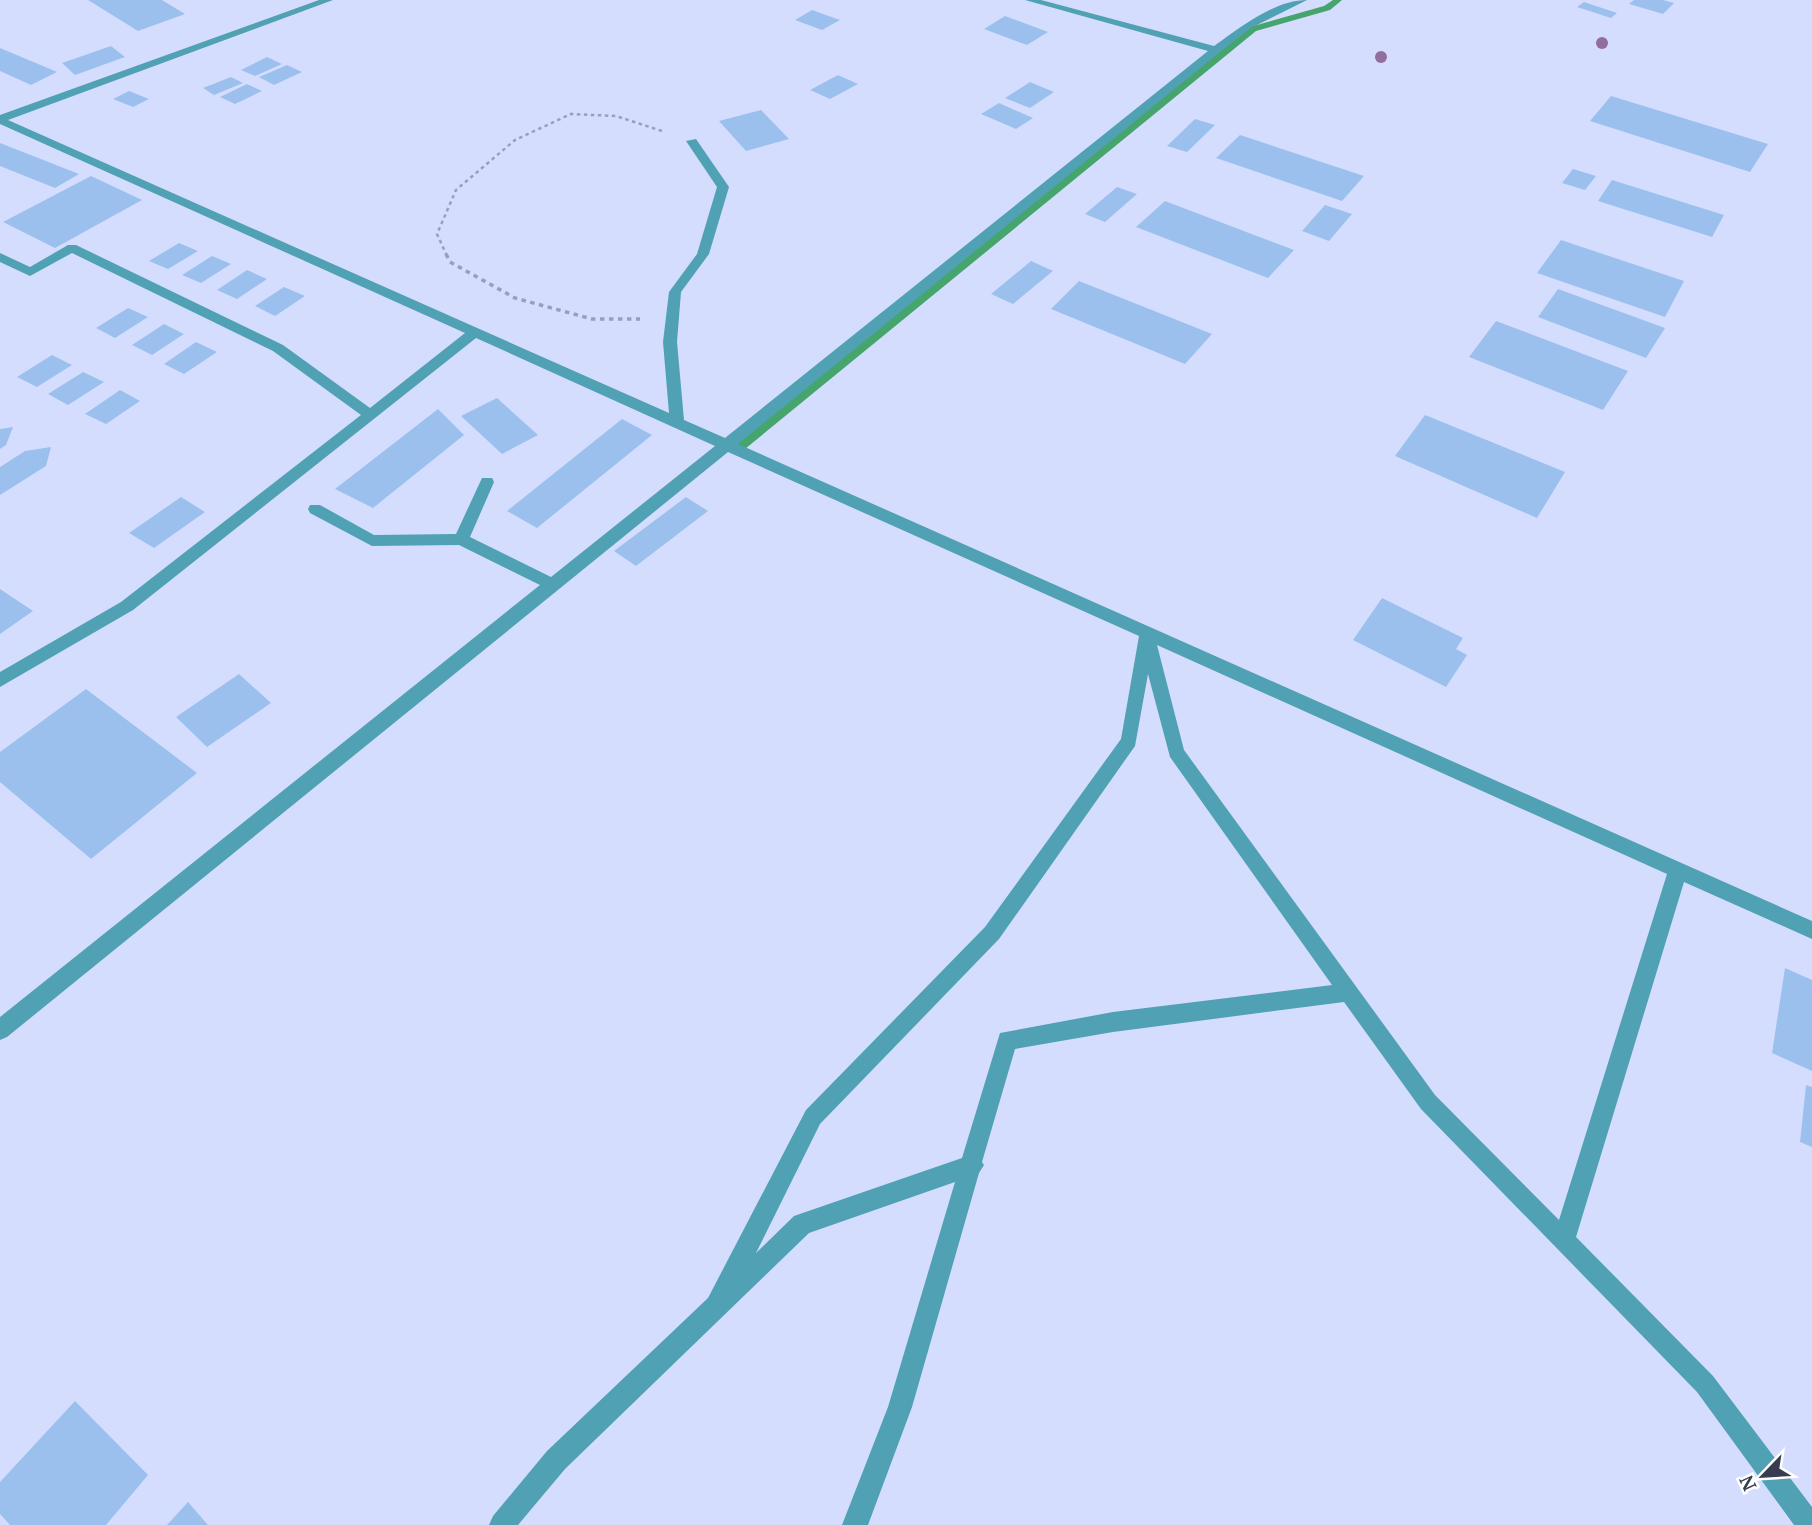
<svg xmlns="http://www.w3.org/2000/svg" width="1812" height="1525" viewBox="0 0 1812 1525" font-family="'PT Serif',serif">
<rect width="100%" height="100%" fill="#d5ddfe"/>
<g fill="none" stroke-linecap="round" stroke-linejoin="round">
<!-- stream -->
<path fill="#46a56c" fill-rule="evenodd" d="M1333,0h9l-12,10 -74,21 -511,418h-8v-6l513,-416 74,-21z"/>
</g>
<!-- building -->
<path fill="#9cc0ed" d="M88,0h74l23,14 -47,17z
M1634,0h29l11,3 -11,11 -34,-10z
M1584,2l33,11 -6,5 -34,-11z
M812,10l28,10 -18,10 -27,-10z
M1005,16l43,16 -21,13 -43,-16z
M111,46l14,11 -50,18 -13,-12z
M0,48l43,18 14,6 -26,13 -31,-14z
M267,57l15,7 -27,12 -14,-6z
M287,65l15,7 -28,13 -15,-8z
M838,75l20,9 -28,15 -20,-9z
M231,77l12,6 -29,12 -11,-7z
M1030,82l24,10 -24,16 -25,-10z
M247,84l15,7 -27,13 -15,-7z
M129,91l20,8 -16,8 -20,-8z
M1611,96l157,48 -18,28 -160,-51z
M999,103l34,15 -17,11 -35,-15z
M761,110l28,29 -43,12 -27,-30z
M1195,119l20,6 -28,27 -20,-6z
M1240,135l124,41 -22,25 -126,-43z
M0,143l79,31 -24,14 -55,-22z
M1573,169l23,7 -11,14 -23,-7z
M91,176l51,24 -87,48 -52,-26z
M1612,180l112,35 -12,22 -114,-36z
M1117,187l20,7 -32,28 -20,-8z
M1165,201l129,49 -26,28 -132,-51z
M1325,205l27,9 -23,27 -27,-10z
M1561,240l123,41 -19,36 -128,-44z
M179,243l19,8 -30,18 -19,-8z
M212,256l19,8 -30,19 -19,-8z
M1031,261l22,10 -40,33 -22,-10z
M247,270l20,9 -30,20 -20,-9z
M1079,281l133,53 -27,30 -134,-55z
M284,287l21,9 -30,20 -20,-10z
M1558,289l107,39 -19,30 -108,-41z
M128,308l20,9 -33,21 -19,-10z
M1496,321l132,50 -25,39 -134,-53z
M164,324l20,10 -32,21 -20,-10z
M196,342l21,10 -33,22 -20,-10z
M52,355l20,10 -35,22 -20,-10z
M83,372l21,10 -36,23 -20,-11z
M120,390l20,11 -34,23 -21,-10z
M497,398l41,37 -36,19 -41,-38z
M438,409l26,26 -91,73 -38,-19z
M1425,415l140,57 -28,46 -142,-62z
M622,419l30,16 -115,93 -30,-17z
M13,427l-7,18 -6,4v-20z
M51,447l-5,19 -46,29v-28l25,-16z
M181,497l24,15 -51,36 -25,-15z
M686,497l22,14 -72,55 -22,-15z
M0,589l33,22 -33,23z
M1382,598l81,40 -7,11 11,6 -21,32 -93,-47z
M239,674l32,29 -64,44 -31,-30z
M86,689l111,84 -106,86 -91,-77v-30z
M1785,968l27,12v91l-40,-18z
M1806,1085l6,2v60l-12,-5z
M75,1401l73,74 -42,50h-96l-10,-11v-32z
M188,1502l20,23h-41z"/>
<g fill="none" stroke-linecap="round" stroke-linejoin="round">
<!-- path-far1 -->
<path stroke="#989fbb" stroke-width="2.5" stroke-dasharray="3.5 3.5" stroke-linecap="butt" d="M447,256l-10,-22 19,-44 59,-50 56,-26 45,2 49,16"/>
<!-- path -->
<path stroke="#989fbb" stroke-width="3.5" stroke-dasharray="4.5 4.5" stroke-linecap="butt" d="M446,254l4,8 65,36 77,21h48"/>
<!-- minor -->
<path fill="#50a1b3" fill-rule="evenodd" d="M319,0h14l-325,120 661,293 -6,-71 6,-50 28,-38 20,-67 -31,-46 10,-2 33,48 -20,67 -28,38 -4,50 7,78 41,18 483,-387 -183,-51h16l173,46c26,-18 60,-46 93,-46l-56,28 -31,24 -482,392 1074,477v18l-128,-57 -108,355 137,139 99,131v18h-18l-97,-133 -276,-283 -77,-107 -231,30 -98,17 -33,113 2,3 -5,8 -67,234 -44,118h-26l46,-118 67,-225 -146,51 -244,236 -47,56h-29l4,-9 54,-65 161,-153 98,-188 179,-183 136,-188 18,-103 -411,-184 -721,585 -7,3v-23l540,-432 -81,-40 -87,1 -62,-33 -2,-4 2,-4h10l54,30 82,-1 26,-56h10l2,4 -24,55 81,40 164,-131 -239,-108 -343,272 -133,77v-15l121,-70 240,-187 -88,-64 -201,-98 -42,23 -30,-14v-9l30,14 38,-22h8l207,100 87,63 95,-75 -465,-209v-9zM1157,645l510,229 -108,346 -124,-125 -251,-345zM1148,674l22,83 162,228 -219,27 -113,21 -38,125 -168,58 -38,37 64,-129 179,-185 136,-193z"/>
</g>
<!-- trees -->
<g fill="#916e9e">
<circle cx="1602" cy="43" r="6"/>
<circle cx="1381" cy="57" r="6"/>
</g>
<!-- north arrow -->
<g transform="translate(1763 1476) rotate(245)" stroke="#ffffff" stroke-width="5" paint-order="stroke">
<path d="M0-5L12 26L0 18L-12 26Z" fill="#373c51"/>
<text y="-10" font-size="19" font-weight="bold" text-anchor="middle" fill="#373c51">N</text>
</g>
</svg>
